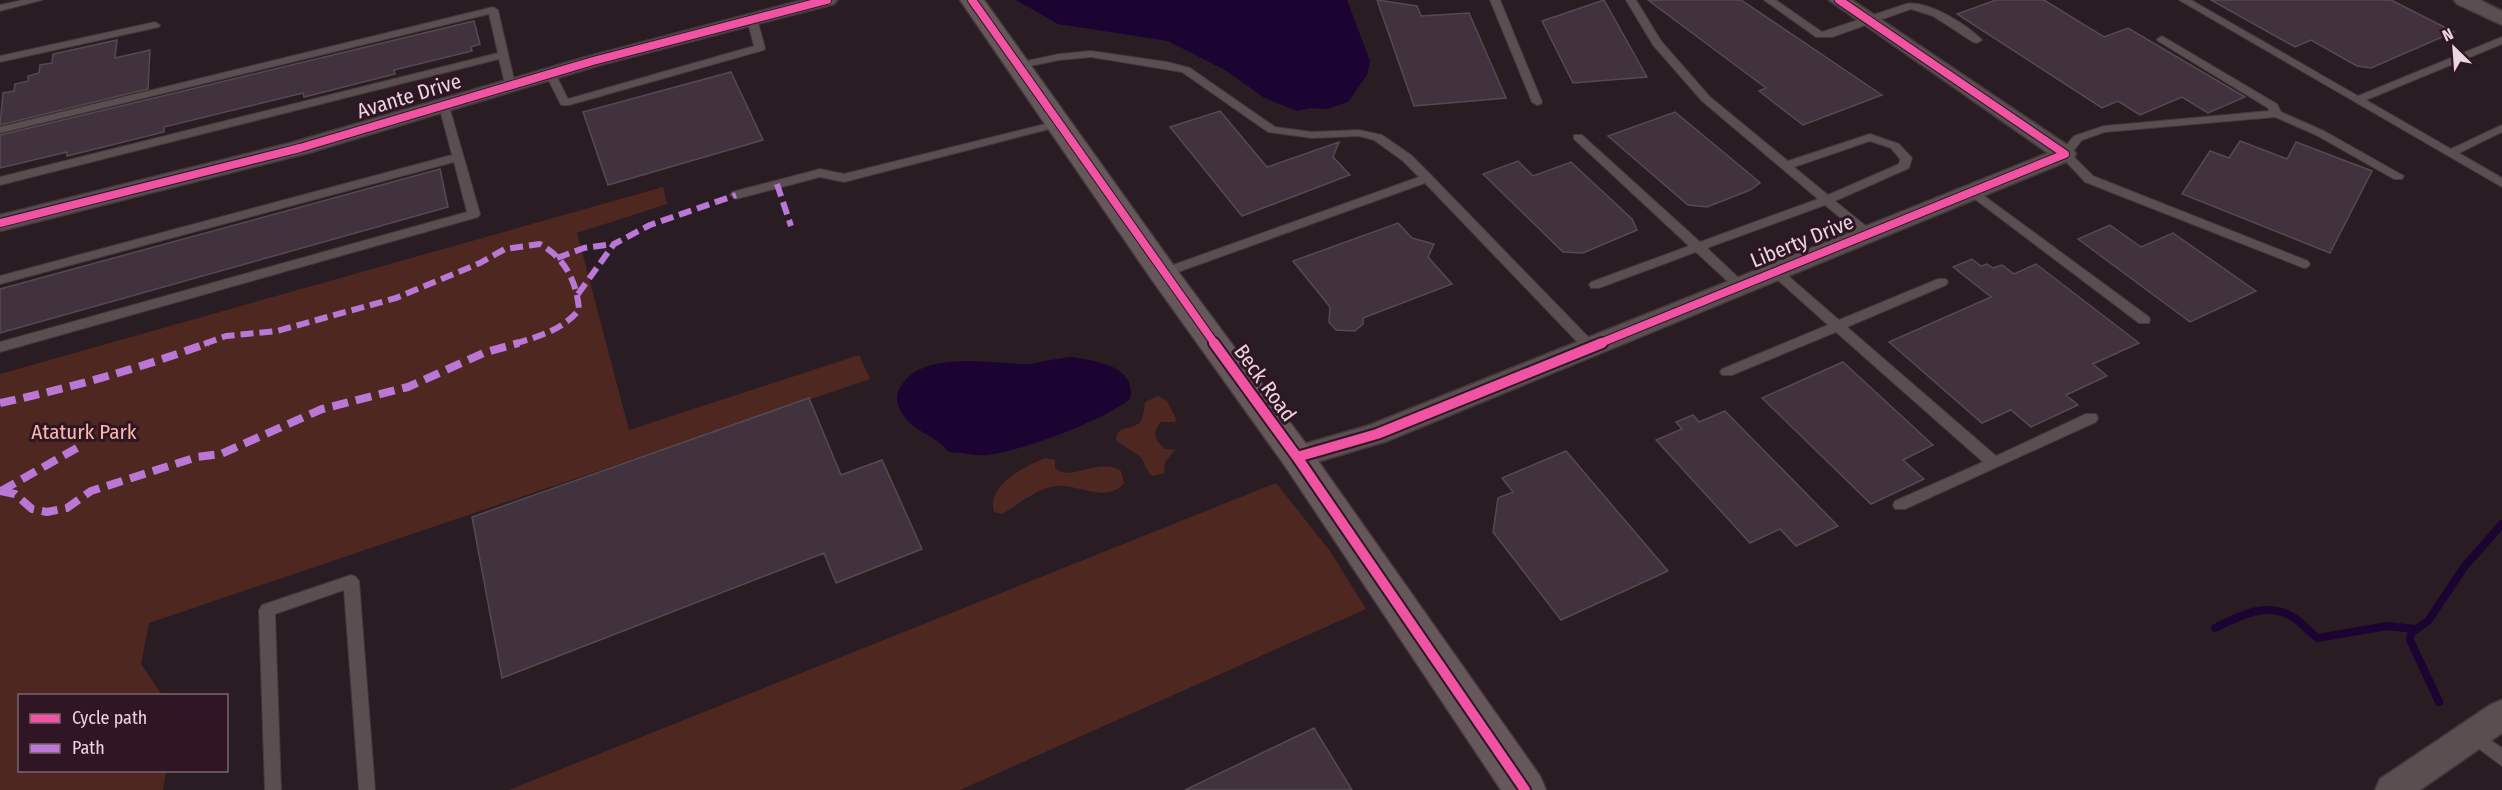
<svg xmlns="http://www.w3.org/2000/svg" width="2502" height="790" viewBox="0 0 2502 790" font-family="'Fira Sans Condensed',sans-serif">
<rect width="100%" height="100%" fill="#2a1c23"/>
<!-- green -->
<path fill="#4e2820" d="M663,187l4,17 -90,29 52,197 230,-75 11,24 -721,244 -8,41 21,31 -142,1v74l146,1 -3,19h-163v-416z
M1158,396l9,5 9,18 -1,3h-14c-10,10 -6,19 4,27l10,1 -10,12 -1,11 -11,3c-7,-5 -7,-10 -11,-17 -6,-8 -19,-12 -26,-19 0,-16 18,-9 25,-19 3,-6 3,-13 4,-19z
M1045,458l10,2v8c16,15 44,-12 66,3l3,12c-15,21 -47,1 -67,3 -19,1 -39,19 -55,28l-8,-2c-8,-27 32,-46 51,-54z
M1276,483l54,68 36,58 -406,181h-451z"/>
<!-- water -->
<path fill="#1b0332" d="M1016,0h331l23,61 -3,14 -19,27 -21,7 -17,-1 -13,3 -34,-14 -38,-27 -57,-29 -110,-17z
M1072,357c24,4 65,9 58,42 -25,21 -113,54 -145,56 -11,1 -24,-3 -36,-3 -13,-17 -39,-21 -48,-41 -6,-11 -5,-20 3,-29 23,-31 89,-18 123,-18 14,-1 29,-6 45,-7z"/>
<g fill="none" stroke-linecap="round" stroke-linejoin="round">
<!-- stream -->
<path stroke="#1b0332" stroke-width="8" d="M2215,628c26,-13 54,-28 81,-9 8,6 14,14 22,19l69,-12 29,3
M2439,702l-29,-62 1,-7 17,-12 37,-55 37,-42"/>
</g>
<!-- building -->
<path fill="#41323e" stroke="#554a52" stroke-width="1.5" d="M1377,0l40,6 4,10 48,-3 37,85 -92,8z
M1604,0l43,77 -74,6 -31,-62z
M1648,0h93l141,95 -79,30 -44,-34 7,-3z
M1996,0h48l60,37 24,-9 117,69 -37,16 -26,-16 -42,18 -22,-14 -16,7 -145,-94z
M2211,0h180l63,32 -83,36 -14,-2 -46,-26 -16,7z
M474,21l6,23 -9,3 1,4 -78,19 1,4 -91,23 -1,-4 -139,34v5l-97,24v-4l-67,16v-33z
M117,40l-2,18 35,-8 -2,39 -148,36 3,-32 11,-2 1,-7 13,-3v-5l11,-3 1,-8 12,-2 1,-9z
M731,72l32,68 -155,45 -25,-73z
M1220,111l47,56 72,-25 -6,15 17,18 -108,41 -72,-89z
M1675,112l76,63 9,8 -10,7 -43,17 -19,-2 -80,-69z
M2240,141l47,18 9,-17 76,29 -42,82 -148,-59 28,-43 19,7z
M1518,161l15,15 38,-14 61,57 5,11 -54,23 -20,-1 -80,-78z
M440,169l8,38 -448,126v-44z
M1398,223l14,15 22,6 -6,13 24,27 -89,34v6l-8,7 -19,-1 -7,-8 1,-15 -37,-46z
M2110,225l31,22 32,-14 83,58 -66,31 -112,-83z
M1972,259l9,7 6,-2 6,4 9,-3 12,9 22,-10 103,79 -46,21 14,12 -41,19 12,10 -47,22 -20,-17 -29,13 -93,-81 102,-45 -38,-30z
M1843,362l90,83 -30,15 21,19 -53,25 -109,-106z
M809,398l32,77 41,-15 40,89 -86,34 -12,-30 -322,125 -30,-161z
M1725,411l113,115 -42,20 -16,-17 -30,14 -94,-103 26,-11 -6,-7 17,-7 6,7z
M1566,451l102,120 -107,49 -68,-88 5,-34 15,-6 -11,-14z
M1314,728l38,62h-167z"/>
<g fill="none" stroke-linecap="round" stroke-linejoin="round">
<defs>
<path id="lane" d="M23,0h19l-42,11v-6z
M1490,0h10l42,102 -1,2 -4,1 -5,-3z
M1626,0h10l25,41 49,56 78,64 82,-27 29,10 13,14 -3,10 -74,33 37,30 2,3 -2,3h-8l-39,-32 -118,43 37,35 2,3 -2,3h-8l-40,-37 -97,36h-8l-2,-3 2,-3 98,-36 -115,-107v-4h8l118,107 118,-43 -116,-98 -49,-56zM1870,141l21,7 9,11 -1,5 -71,31 -34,-28z
M1764,0h12l46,32 84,-28c23,-4 61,21 76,36l-5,3 -4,-1 -40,-26 -22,-7 -79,28h-16z
M2179,0h12l167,96 144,-59v7l-136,56 85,49 51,-24v7l-43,21 43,25v9z
M493,7l5,3 17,74 -1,2h-8l-1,-2 -6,-25 -499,126v-8l498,-124 -9,-39 -489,119v-6z
M752,16l5,3 8,29 -1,2 -195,55h-8l-16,-32 1,-2h8l14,28 186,-53 -7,-27z
M155,22l5,3 -1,2 -159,35v-6z
M2162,36l115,68 4,8 43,19 80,45 -2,3h-8l-78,-44 -41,-18 -170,15 -23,8 -11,14 22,22 215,85 2,3 -2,3 -4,1 -219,-86 -26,-28 15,-18 30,-10 165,-15 -1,-3 -110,-67 -1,-2z
M1091,51l76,11 23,6 85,59 37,5 47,-2 23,5 29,20 20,20 164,169 2,3 -2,3h-10l-160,-167 -258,93h-8l-2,-3 2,-3 260,-93 -16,-16 -29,-21 -15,-4 -47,2 -44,-6 -86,-60 -91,-15 -32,3 -43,9 -5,-3 1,-2 47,-10z
M444,103l5,3 31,108 -2,3 -478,135v-10l467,-130 -13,-50 -454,122v-8l452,-121 -13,-49z
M1057,121l4,1v4l-217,56 -24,-5 -84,22 -6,-4 2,-3 88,-23 24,5z
M1972,187l177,130 1,3 -1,3h-10l-171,-129 -2,-3 2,-3z
M1775,267l4,1 60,52 99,-41h8l2,3 -2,3 -99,42 149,129 90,-42h10l2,4 -2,4 -191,87h-10l-2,-4 2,-4 88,-39 -147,-130 -104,43h-10l-2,-3 2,-3 106,-44 -57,-51 -2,-3 2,-3z
M351,575l5,2 3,4 16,209h-16l-15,-200 -69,24 6,176h-16l-6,-180 3,-5z
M2473,728l29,20v18l-35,-26 -2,-5 2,-5z"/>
<path id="street" d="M803,0h34l-3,4 -234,61 -292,88 -308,78v-16l294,-73 292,-85z
M1829,0h23l221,149 3,5 -3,5 -686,282 -90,27 -10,-3 -4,-8 4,-8 83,-24 678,-272z
M2454,0h26l22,11v14l-45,-21z
M2502,700v33l-82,57h-45l5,-11 110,-74z"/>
<path id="secondary" d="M960,0h24l190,266 135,182 231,328 6,14h-45l-216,-324 -133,-186z"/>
</defs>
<!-- lane casing -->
<use href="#lane" stroke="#44373d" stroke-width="2"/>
<!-- street casing -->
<use href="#street" stroke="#44373d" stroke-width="3"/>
<!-- secondary casing -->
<use href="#secondary" stroke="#44373d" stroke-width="3"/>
<!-- lane -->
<use href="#lane" fill="#5a4e50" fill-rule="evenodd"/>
<!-- street -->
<use href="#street" fill="#5a4e50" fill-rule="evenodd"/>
<!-- secondary -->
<use href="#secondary" fill="#66585a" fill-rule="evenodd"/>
<!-- quiet-far1 -->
<path stroke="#ba77d6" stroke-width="6" stroke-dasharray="13 6" stroke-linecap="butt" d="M777,184l14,42
M557,258l27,-10 30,-4
M578,294l36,-50 36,-19 86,-30
M204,344l22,-8 51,-5 119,-33 84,-35 25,-14 35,-5c25,14 37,38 39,66 -17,20 -41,27 -66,34"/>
<!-- quiet -->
<path stroke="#ba77d6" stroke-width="8" stroke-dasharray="16 8" stroke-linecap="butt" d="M0,403c71,-15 140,-35 208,-60
M0,491l15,3 17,15 15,3 20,-4 24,-17 106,-34 24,-3 101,-45 86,-22 78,-35 33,-9
M1,491l76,-43"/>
<defs>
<path id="cycleway-far1" d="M972,0l243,344
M0,223l300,-75 293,-87 234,-61
M1598,344l467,-190 -226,-154"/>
<path id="cycleway" d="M1214,343l83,114 228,333
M1297,457l80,-23 225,-91"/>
</defs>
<!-- cycleway-far1 casing -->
<use href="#cycleway-far1" stroke="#301624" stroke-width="10"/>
<!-- cycleway casing -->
<use href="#cycleway" stroke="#301624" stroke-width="14"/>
<!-- cycleway-far1 -->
<use href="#cycleway-far1" stroke="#f153a3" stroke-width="8"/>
<!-- cycleway -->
<use href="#cycleway" stroke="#f153a3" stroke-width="10"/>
</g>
<g text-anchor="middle" stroke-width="6" stroke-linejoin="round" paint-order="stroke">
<!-- street labels -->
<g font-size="21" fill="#e9d6df" stroke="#301624">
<text transform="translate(409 96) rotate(-17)" y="7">Avante Drive</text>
<text transform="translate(1802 241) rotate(-22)" y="7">Liberty Drive</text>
<text transform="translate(1265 383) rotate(54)" y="7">Beck Road</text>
</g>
<!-- park labels -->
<g font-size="21" fill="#f9b9a8" stroke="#301624">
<text x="84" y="439">Ataturk Park</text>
</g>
</g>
<!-- legend -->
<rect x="18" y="694" width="210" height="78" fill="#301624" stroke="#7a636f" stroke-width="1.5"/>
<rect x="30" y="714" width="30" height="9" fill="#f153a3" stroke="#7a636f" stroke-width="1.5"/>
<text x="72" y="724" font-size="18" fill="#e9d6df">Cycle path</text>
<rect x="30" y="744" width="30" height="9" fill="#ba77d6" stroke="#7a636f" stroke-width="1.5"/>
<text x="72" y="754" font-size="18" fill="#e9d6df">Path</text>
<!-- north arrow -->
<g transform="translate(2454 48) rotate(335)" stroke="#301624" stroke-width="4.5" paint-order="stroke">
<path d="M0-4.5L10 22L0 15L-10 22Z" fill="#e9d6df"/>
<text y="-9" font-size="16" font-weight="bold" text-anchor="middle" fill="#e9d6df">N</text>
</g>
</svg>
